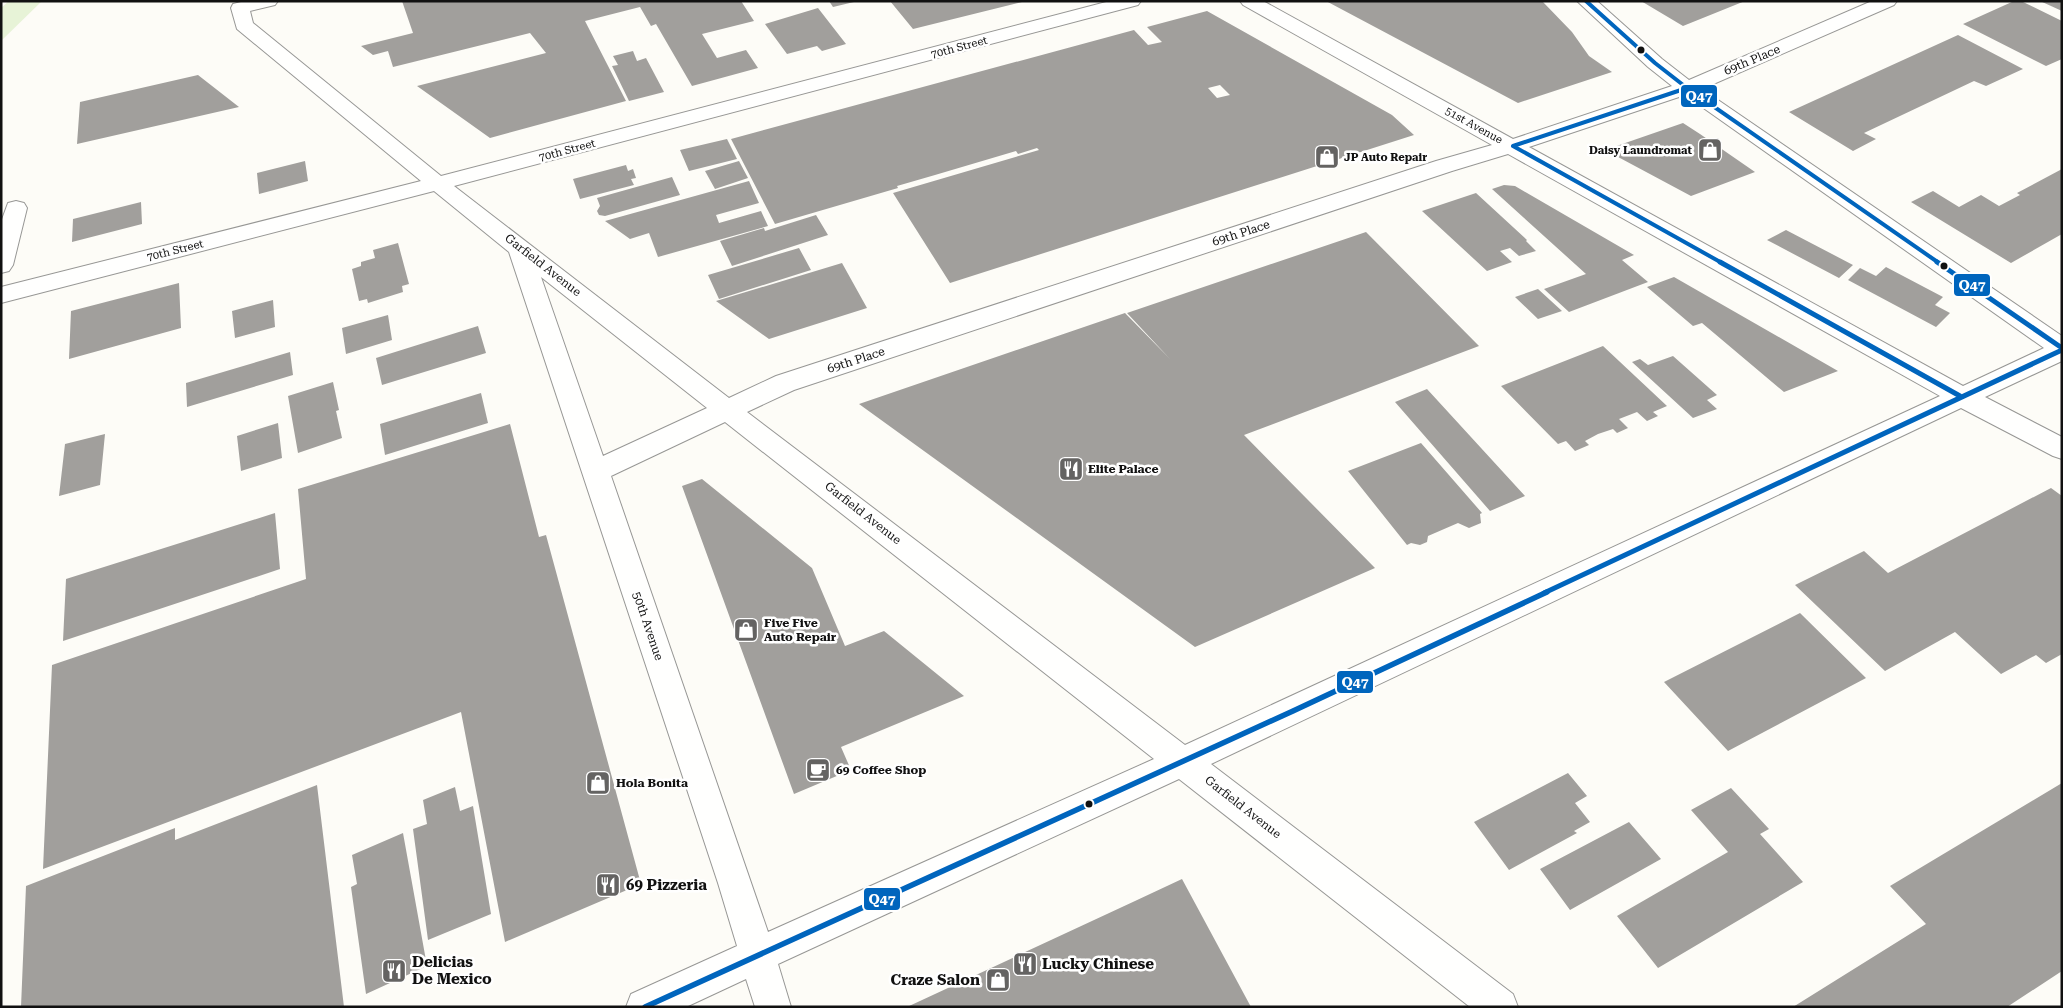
<svg xmlns="http://www.w3.org/2000/svg" width="2063" height="1008" viewBox="0 0 2063 1008" font-family="'Roboto Serif',serif">
<rect width="100%" height="100%" fill="#fdfcf7"/>
<!-- green -->
<path fill="#e7f3d7" d="M9,1h33l-41,40v-33z"/>
<!-- building -->
<path fill="#a19f9c" fill-rule="evenodd" d="M402,1h339l13,20 -52,13 15,24 29,-8 12,18 -66,18 -36,-62 -5,2 -11,-19 -55,14 41,80 -136,37 -73,-52 129,-33 -16,-20 -137,34 -5,-16 -15,4 -12,-9 52,-13z
M829,1h25v1l-21,5z
M890,1h132v1l-109,27z
M1326,1l217,1 29,30 17,24 23,16 -94,31z
M1641,1h104l-62,25z
M2014,1h7l41,20v38l-16,7 -83,-42z
M2040,1h22v10z
M818,8l28,36 -24,7 -5,-5 -30,8 -22,-30z
M1207,11l185,104 22,20 -464,148 -57,-90 146,-43 -2,-2 -19,6 -2,-3 -81,24 -38,11 1,2 -123,36 -44,-85 403,-109 14,15 14,-3 -15,-15zM1220,85l10,10 -13,3 -9,-10z
M1958,35l65,34 -37,17 -12,-5 -110,52 12,6 -23,12 -64,-39z
M633,51l4,10 9,-3 18,34 -35,9 -17,-35 6,-1 -5,-9z
M198,75l41,32 -162,37 3,-42z
M1683,123l17,11 55,38 -64,24 -86,-46z
M727,139l10,20 -48,12 -9,-21z
M305,161l3,20 -49,13 -2,-21z
M739,161l9,17 -33,11 -10,-18z
M626,165l2,6 5,-2 3,9 -5,1 3,6 -54,14 -7,-20z
M2062,169v65l-51,29 -100,-61 22,-11 26,16 22,-12 18,11 21,-11 -3,-2z
M672,177l8,18 -75,21 -6,-1 -2,-4 3,-5 -3,-8z
M749,181l10,22 -43,12 3,8 42,-12 7,15 -110,31 -9,-24 -19,6 -25,-18z
M1504,185l11,1 119,69 -12,5 26,22 -79,30 -25,-23 42,-15 -94,-85z
M1476,193l51,47 -1,1 10,10 -17,5 -9,-8 -10,3 12,11 -25,9 -65,-60z
M141,202l1,22 -70,18 1,-23z
M816,215l12,20 -96,31 -12,-25 44,-13 1,3z
M1786,230l46,24 21,11 -14,13 -72,-38z
M1366,232l113,114 -235,89 131,133 -180,79 -336,-243 266,-91 45,46 -43,-46z
M398,243l11,41 -7,2 1,6 -35,11 -1,-4 -8,2 -7,-32 9,-3v-4l14,-4 -2,-8z
M799,248l12,22 -92,29 -11,-24z
M842,263l25,45 -98,31 -53,-38z
M1886,267l57,30 -8,8 15,8 -14,14 -88,-47 12,-12 16,8z
M1674,277l164,94 -54,21 -82,-69 -9,3 -46,-39z
M179,283l2,45 -112,31 2,-48z
M1538,289l24,22 -24,8 -23,-22z
M273,300l2,27 -40,11 -3,-27z
M388,315l4,25 -46,14 -4,-26z
M478,326l8,27 -104,32 -6,-27z
M1603,346l64,60 -14,6 5,4 -11,5 -10,-9 -18,7 9,9 -11,5 -4,-4 -15,5 -13,7 4,4 -14,6 -9,-10 -8,3 -57,-58z
M290,352l3,23 -106,32 -1,-24z
M1673,356l44,39 -10,5 10,9 -24,9 -61,-56 8,-3 8,6z
M333,382l6,28 -3,1 6,27 -44,15 -10,-57z
M1427,389l98,107 -35,15 -95,-109z
M481,393l7,30 -103,32 -5,-31z
M278,423l4,35 -41,13 -4,-35z
M510,424l29,113 7,-2 95,349 -136,58 -44,-230 -418,157 9,-204 254,-86 -8,-90z
M105,434l-5,51 -41,11 6,-52z
M1421,443l61,70 -2,1 1,9 -12,5 -11,-5 -30,13 -1,6 -7,3 -9,-2 -4,2 -59,-74z
M702,479l110,89 33,78 39,-15 80,65 -123,51 10,23 -57,24 -112,-308z
M2051,488l11,8v158l-16,9 -10,-8 -35,19 -46,-42 -70,39 -90,-86 69,-34 24,22z
M275,513l5,56 -217,72 3,-62z
M1800,613l66,65 -138,73 -64,-69z
M1568,773l19,23 -12,7 15,19 -16,9 3,2 -68,37 -35,-48z
M2062,783v188l-55,36h-214l133,-83 -36,-38z
M317,785l27,222h-323l5,-121 149,-58v12z
M455,787l5,24 13,-5 18,108 -63,26 -15,-111 14,-5 -4,-24z
M1731,788l38,41 -9,5 43,48 -145,86 -41,-52 111,-64 -37,-42z
M1629,822l32,37 -91,51 -30,-41z
M403,833l24,133 -61,28 -15,-107 6,-3 -5,-29z
M1182,879l69,128h-344l228,-106z"/>
<g fill="none" stroke-linecap="round" stroke-linejoin="round">
<defs>
<path id="minor" d="M245,1h33l-3,4 -25,6 3,12 188,153 669,-175h31l-3,4 -684,181 275,212 47,-22 660,-215 56,-16 -249,-140 -3,-4h23l250,138 159,-53 -24,-19 -71,-66h20l65,58 27,21 183,-79h25l-3,4 -192,84 360,247v25l-77,36 77,40v22l-9,-3 -92,-48 -750,356 302,230 5,13h-48l-291,-228 -401,185 13,43h-36l-9,-28 -60,28h-60l5,-13 106,-48 -19,-63 -209,-631 -75,-61 -433,112v-16l420,-106 -184,-152 -6,-21 2,-4zM1685,95l359,253 -81,38 -434,-239zM1508,154l432,242 -755,349 -438,-333 47,-22 658,-219zM541,277l166,131 -104,48zM725,422l429,337 -386,173 -157,-456z
M16,201l8,2 3,5 -14,57 -4,6 -8,2v-51l7,-19z"/>
</defs>
<!-- minor casing -->
<use href="#minor" stroke="#979795" stroke-width="2"/>
<!-- minor -->
<use href="#minor" fill="#fffffe" fill-rule="evenodd"/>
<defs>
<path id="bus-1-far2" d="M1586,1l69,62 32,25 252,175
M1513,146l209,117
M1513,146l174,-58"/>
<path id="bus-1-far1" d="M1720,262l240,134
M1937,262l125,86
M1544,593l518,-243"/>
<path id="bus-1" d="M645,1007l648,-296 254,-119"/>
</defs>
<!-- bus-1-far2 casing -->
<use href="#bus-1-far2" stroke="#fff" stroke-width="6"/>
<!-- bus-1-far1 casing -->
<use href="#bus-1-far1" stroke="#fff" stroke-width="9"/>
<!-- bus-1 casing -->
<use href="#bus-1" stroke="#fff" stroke-width="9"/>
<!-- bus-1-far2 -->
<use href="#bus-1-far2" stroke="#0065bd" stroke-width="4"/>
<!-- bus-1-far1 -->
<use href="#bus-1-far1" stroke="#0065bd" stroke-width="5"/>
<!-- bus-1 -->
<use href="#bus-1" stroke="#0065bd" stroke-width="5.5"/>
</g>
<!-- icons -->
<defs>
<symbol id="shop-square" viewBox="-11 -11 22 22"><rect x="-9" y="-9" width="18" height="18" rx="4" fill="#646362" stroke="#fff"/><path d="M-5-2.5h2.3a2.7 3.5 0 0 1 5.4 0H5L5.5 6h-11ZM-1.5-2.5h3a1.5 2.3 0 0 0-3 0Z" fill="#fff"/></symbol>
<symbol id="restaurant-square" viewBox="-11 -11 22 22"><rect x="-9" y="-9" width="18" height="18" rx="4" fill="#646362" stroke="#fff"/><path d="M-5-6h1v4h1v-4h1v4h1v-4h1v5L-1.5 .5V6h-2V.5L-5-1ZM5-6V6H3V1.5H1.5Q1.5-4 5-6Z" fill="#fff"/></symbol>
<symbol id="cafe-square" viewBox="-11 -11 22 22"><rect x="-9" y="-9" width="18" height="18" rx="4" fill="#646362" stroke="#fff"/><path d="M-5.5-4.5H6V0H3Q3 3.5 0 3.5H-2.5Q-5.5 3.5-5.5 0ZM3-3.2v2h1.7v-2ZM-6 4.5H4V6H-6Z" fill="#fff"/></symbol>
</defs>
<g fill-rule="evenodd">
<use href="#shop-square" x="1696" y="136" width="28" height="28"/>
<use href="#shop-square" x="1313" y="143" width="28" height="28"/>
<use href="#restaurant-square" x="1057" y="455" width="28" height="28"/>
<use href="#shop-square" x="732" y="616" width="28" height="28"/>
<use href="#cafe-square" x="804" y="756" width="28" height="28"/>
<use href="#shop-square" x="584" y="769" width="28" height="28"/>
<use href="#restaurant-square" x="594" y="871" width="28" height="28"/>
<use href="#restaurant-square" x="1011" y="950" width="28" height="28"/>
<use href="#restaurant-square" x="380" y="957" width="28" height="28"/>
<use href="#shop-square" x="984" y="966" width="28" height="28"/>
</g>
<!-- markers -->
<g fill="#111" stroke="#fff" stroke-width="2">
<circle cx="1641" cy="50" r="4.5"/>
<circle cx="1944" cy="266" r="4.5"/>
<circle cx="1089" cy="804" r="4.5"/>
</g>
<g text-anchor="middle" stroke-width="5" stroke-linejoin="round" paint-order="stroke">
<!-- far-street labels -->
<g font-size="11" fill="#111" stroke="#fff">
<text transform="translate(959 47) rotate(-15)" y="4">70th Street</text>
<text transform="translate(1474 125) rotate(29)" y="4">51st Avenue</text>
<text transform="translate(567 150) rotate(-15)" y="4">70th Street</text>
<text transform="translate(175 250) rotate(-14)" y="4">70th Street</text>
</g>
<!-- far-poi labels -->
<g font-size="11" font-weight="bold" fill="#111" stroke="#fff" text-anchor="end">
<text x="1692" y="154">Daisy Laundromat</text>
<text x="1344" y="161" text-anchor="start">JP Auto Repair</text>
</g>
<!-- street labels -->
<g font-size="12" fill="#111" stroke="#fff">
<text transform="translate(1752 60) rotate(-23)" y="4">69th Place</text>
<text transform="translate(1241 233) rotate(-18)" y="4">69th Place</text>
<text transform="translate(543 265) rotate(38)" y="4">Garfield Avenue</text>
<text transform="translate(856 360) rotate(-18)" y="4">69th Place</text>
<text transform="translate(863 513) rotate(38)" y="4">Garfield Avenue</text>
<text transform="translate(648 626) rotate(71)" y="4">50th Avenue</text>
<text transform="translate(1243 807) rotate(38)" y="4">Garfield Avenue</text>
</g>
<!-- poi labels -->
<g font-size="12" font-weight="bold" fill="#111" stroke="#fff" text-anchor="start">
<text x="1088" y="473">Elite Palace</text>
<text x="764" y="627">Five Five<tspan x="764" dy="14">Auto Repair</tspan></text>
<text x="836" y="774">69 Coffee Shop</text>
<text x="616" y="787">Hola Bonita</text>
</g>
<!-- near-poi labels -->
<g font-size="15" font-weight="bold" fill="#111" stroke="#fff" text-anchor="start">
<text x="626" y="890">69 Pizzeria</text>
<text x="412" y="967">Delicias<tspan x="412" dy="17">De Mexico</tspan></text>
<text x="1042" y="969">Lucky Chinese</text>
<text x="980" y="985" text-anchor="end">Craze Salon</text>
</g>
</g>
<g stroke="#fff" stroke-width="2">
<rect x="1680" y="84" width="38" height="24" rx="5" fill="#0065bd"/>
<rect x="1953" y="273" width="38" height="24" rx="5" fill="#0065bd"/>
<rect x="1336" y="670" width="38" height="24" rx="5" fill="#0065bd"/>
<rect x="863" y="887" width="38" height="24" rx="5" fill="#0065bd"/>
</g>
<g font-size="14" text-anchor="middle" font-weight="bold" fill="#fff">
<text x="1699" y="101">Q47</text>
<text x="1972" y="290">Q47</text>
<text x="1355" y="687">Q47</text>
<text x="882" y="904">Q47</text>
</g>
<!-- border -->
<rect width="2063" height="1008" fill="none" stroke="#111111" stroke-width="5"/>
</svg>
